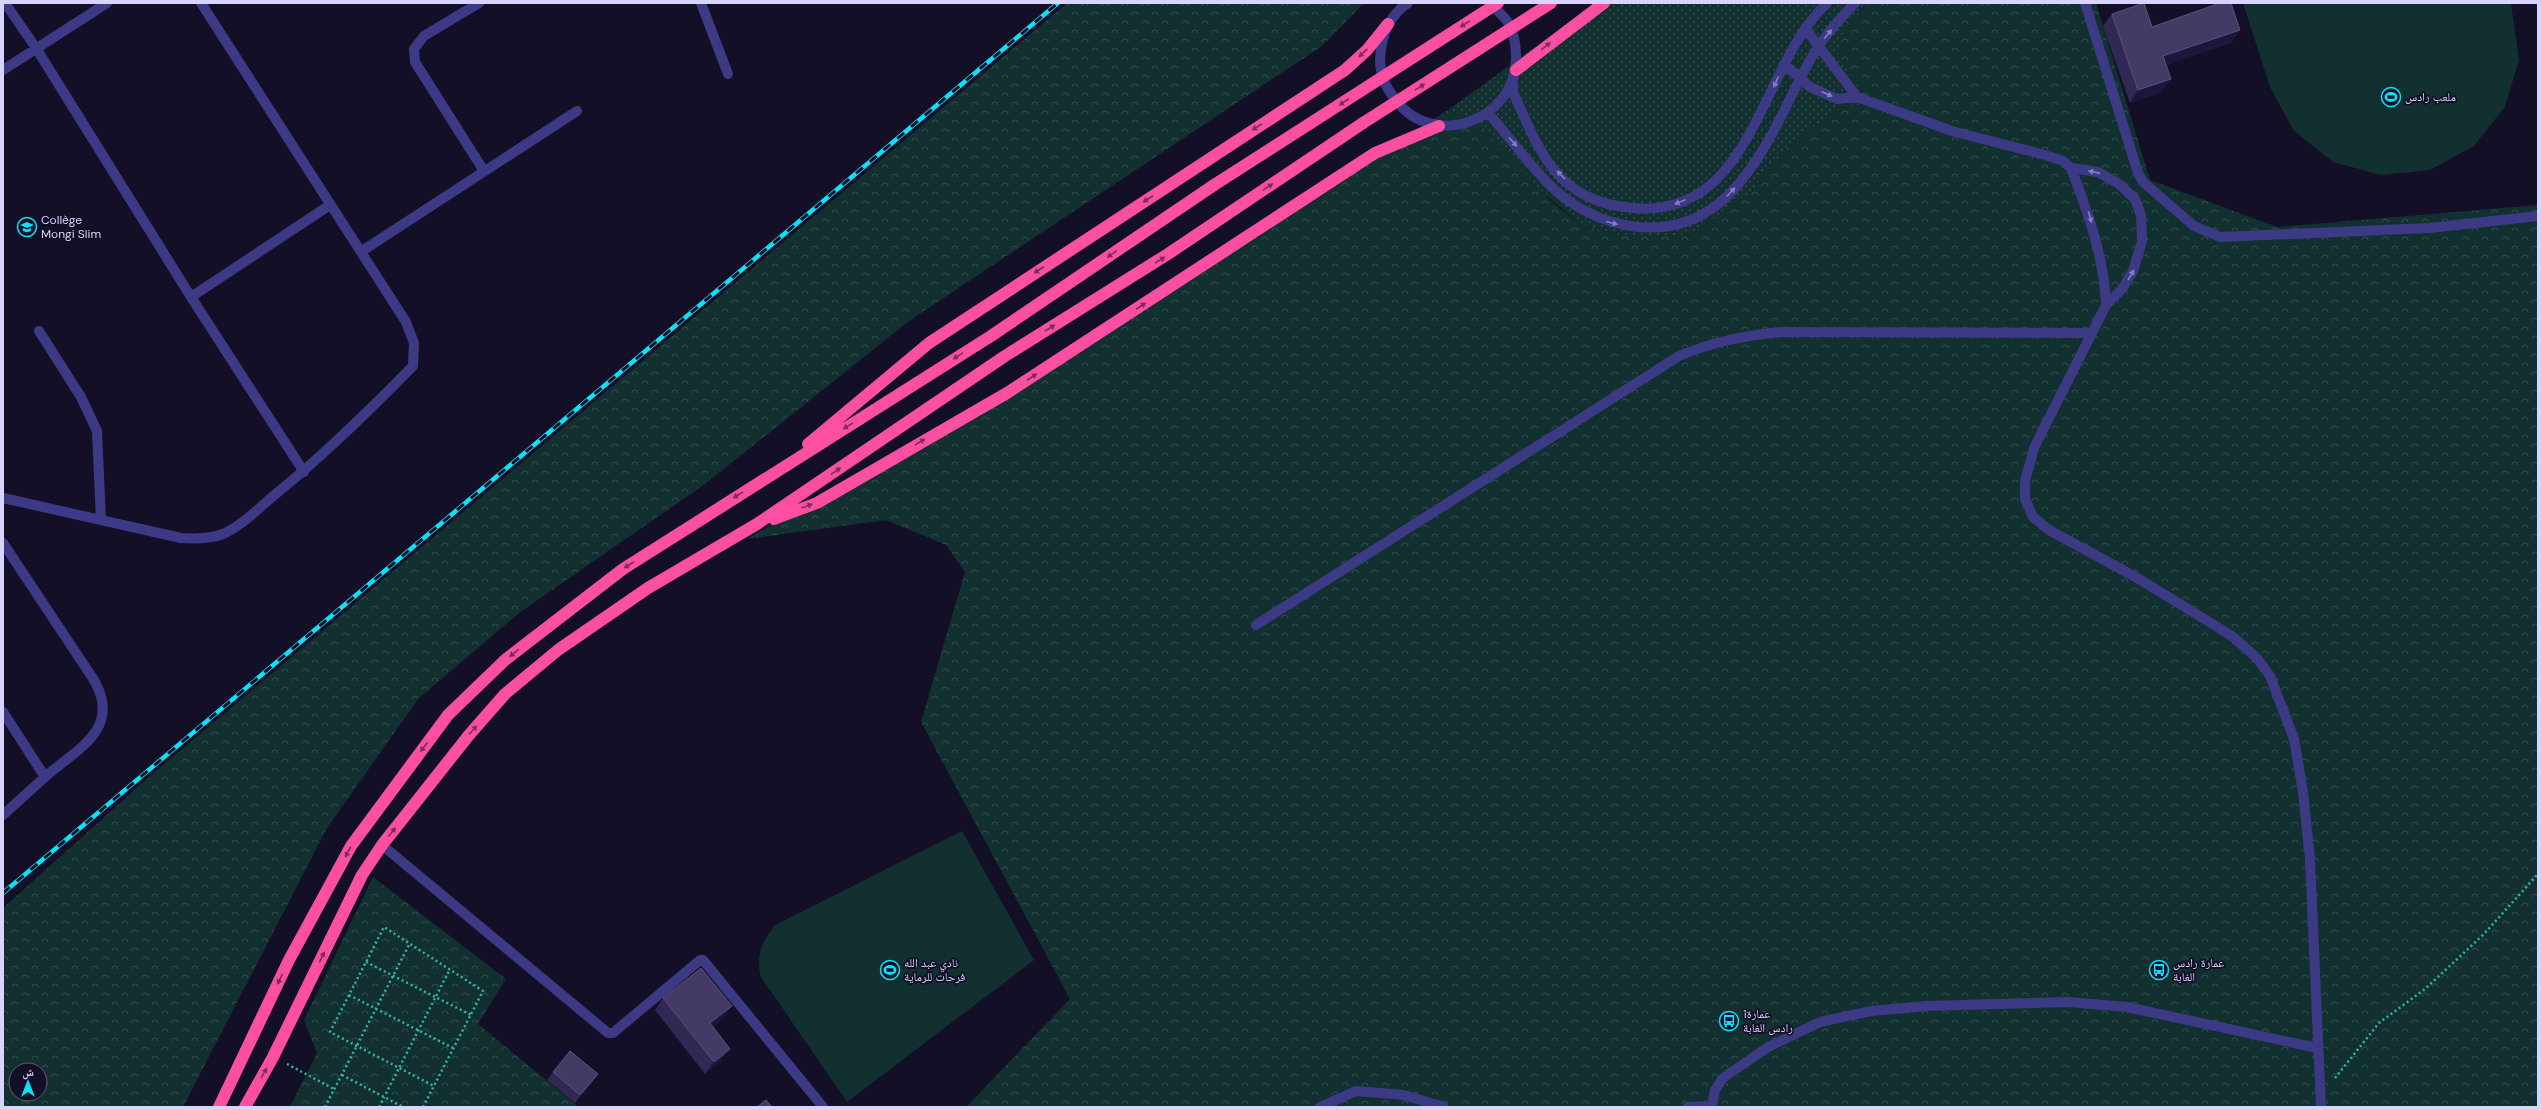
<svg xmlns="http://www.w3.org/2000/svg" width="2541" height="1110" viewBox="0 0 2541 1110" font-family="'DM Sans','Noto Naskh Arabic',sans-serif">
<defs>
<pattern id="grass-dots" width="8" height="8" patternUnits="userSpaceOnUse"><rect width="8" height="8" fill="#12302f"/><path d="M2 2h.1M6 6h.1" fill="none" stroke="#344d4e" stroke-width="1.8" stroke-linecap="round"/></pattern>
<pattern id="forest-crowns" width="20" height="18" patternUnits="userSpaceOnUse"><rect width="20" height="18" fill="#12302f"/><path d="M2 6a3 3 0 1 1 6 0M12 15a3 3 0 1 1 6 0" fill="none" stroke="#344d4e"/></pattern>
</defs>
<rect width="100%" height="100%" fill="#130f26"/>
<!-- grass -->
<path fill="url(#grass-dots)" d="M1596,3h273l-23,19 15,69 -84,64 -25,36 -59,43 -39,3 -35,-2 -38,-10 -133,-115z"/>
<!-- forest -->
<path fill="url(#forest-crowns)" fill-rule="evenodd" d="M1067,3h297l-42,43 -413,275 -204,163 -186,129 -100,85 -92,130 -144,279h-180v-199l146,-131zM16,1070h24v24h-24z
M1869,3h227l54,177 127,47 261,-22v902h-1572l104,-108 -149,-277 44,-150 -19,-27 -60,-25 -139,19 223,-126 478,-303 27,9 77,83 29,23 38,10 35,2 39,-3 59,-43 25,-36 84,-64 -24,-35 9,-34z
M373,877l133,102 -28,45 101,83h-289l27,-54 -13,-33z"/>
<!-- pitch -->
<path fill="#12302f" d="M2243,3h268l8,57 -14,47 -31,39 -44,24 -49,5 -48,-13 -39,-31 -24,-44z
M962,831l72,129 -187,142 -86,-125c-6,-21 1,-35 14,-52z"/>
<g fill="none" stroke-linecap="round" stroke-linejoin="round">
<!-- path -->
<path stroke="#2fb8b0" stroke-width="2.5" stroke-dasharray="2 3" stroke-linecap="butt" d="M366,962l105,53
M349,995l104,53
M287,1064l47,25
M342,1075l61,32
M2335,1078l44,-55 46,-34 58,-54 55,-61
M325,1107l84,-162
M379,1107l71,-138
M423,1107l60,-116 -99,-64 -54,105 104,54"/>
<!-- minor -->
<path stroke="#3d3a85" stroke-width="10" d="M5,3l31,45 155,249 113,175
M479,3l-55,33 -10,13 1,13 69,109
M701,3l27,71
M1408,3c-20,13 -27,35 -28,57 0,15 6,28 15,39 37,52 121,22 121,-41 0,-12 -2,-27 -9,-37 -5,-7 -12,-12 -17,-18
M2085,3l53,170 5,9 51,44 26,11 209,-9 109,-12
M1805,28l52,69
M1784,64l26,23 27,12 20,-2 98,35 90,23 18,6 8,7 27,4 21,12 16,15 6,16 1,26 -9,30 -11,18 -16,16 -72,143 -9,33v18l8,18 16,13 90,49 93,57 25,22 13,18 24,63 9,53 7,67 11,248
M3,70l104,-67
M1513,82v10c25,56 42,106 111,115 130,19 133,-139 203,-204
M1486,115h4c21,24 41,53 65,75 45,40 114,53 163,14 17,-13 30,-31 41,-48 23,-35 37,-75 59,-109 10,-16 24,-30 37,-44
M2071,168c17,45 33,88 35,137
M362,251l215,-140
M191,297l139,-92
M39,331l42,66 16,34 4,89
M3,498l178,40c14,1 29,1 42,-4 18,-8 34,-24 49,-37 50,-40 96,-85 141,-131l1,-23 -8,-21 -205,-319
M3,543l91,137c28,49 -16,68 -49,97l-42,-65
M1256,625l423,-269c33,-14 64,-20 100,-24l311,1
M3,815l42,-38
M382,845l226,188h5l87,-73h3l120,147
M1320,1107l36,-16 48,4 40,12
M1688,1107l24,-1
M1712,1107l3,-17 8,-12 45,-31 52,-25 51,-11 56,-5 141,-4 59,5 190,41"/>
<!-- highway -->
<path stroke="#ff4fa3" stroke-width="12" d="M1516,70l88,-67
M808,444l121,-101 416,-273 22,-20 21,-26
M774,519l43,-16 190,-110 368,-240 64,-27
M219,1107l70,-147 62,-114 97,-131 57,-55 118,-91 368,-233 223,-151
M245,1107l28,-50 89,-182 20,-30 87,-110 36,-41 53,-44 90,-62 109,-64 248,-168 163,-102 195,-131"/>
<defs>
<path id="rail" d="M3,893l1055,-890"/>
</defs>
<!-- rail casing -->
<use href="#rail" stroke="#00e5ff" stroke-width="4.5"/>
<!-- rail -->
<use href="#rail" stroke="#130f26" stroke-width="3" stroke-dasharray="9" stroke-linecap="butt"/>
<!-- highway-bridge -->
<path stroke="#ff4fa3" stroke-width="12" d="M1363,123l188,-120
M1214,185l284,-182"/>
</g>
<!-- wall -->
<path fill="#312854" d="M2112,14l40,13 88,3 -9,13 -65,22 -4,27 -32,11 -27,-77z
M663,998l60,21 -10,8 8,34 -16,13 -50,-64z
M553,1072l39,11 -17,20 -28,-23z"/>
<!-- shaded-wall -->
<path fill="#1d163a" d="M2240,30l-9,13 -76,26 8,-13z
M2171,79l-9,13 -32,11 8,-13z
M732,1006l-9,13 -22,17 9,-13z
M730,1049l-9,12 -16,13 9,-12z
M598,1074l-6,9 -17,20 5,-8z"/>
<!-- building -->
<path fill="#433a66" stroke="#5a527e" d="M2144,3l8,24 68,-24h11l9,27 -77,26 8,23 -33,11 -26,-76z
M701,968l31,38 -22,17 20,26 -16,13 -51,-64z
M570,1051l28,23 -18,21 -27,-23z
M766,1100l6,7h-15z"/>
<!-- one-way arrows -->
<defs><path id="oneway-solid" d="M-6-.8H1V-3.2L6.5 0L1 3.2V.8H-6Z"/></defs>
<g fill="#7d2c5e">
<use href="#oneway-solid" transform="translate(1465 24) rotate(147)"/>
<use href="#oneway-solid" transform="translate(1546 46) rotate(-39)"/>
<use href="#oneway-solid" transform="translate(1363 53) rotate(137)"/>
<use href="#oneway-solid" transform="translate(1420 87) rotate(-32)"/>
<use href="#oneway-solid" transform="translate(1344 102) rotate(147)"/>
<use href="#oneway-solid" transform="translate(1257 127) rotate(147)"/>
<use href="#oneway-solid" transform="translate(1268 187) rotate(-34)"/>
<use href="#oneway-solid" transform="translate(1148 199) rotate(147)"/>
<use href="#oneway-solid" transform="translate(1112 254) rotate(146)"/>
<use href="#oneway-solid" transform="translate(1160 260) rotate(-32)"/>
<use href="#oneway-solid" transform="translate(1039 270) rotate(147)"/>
<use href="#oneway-solid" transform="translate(1141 306) rotate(-33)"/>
<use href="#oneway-solid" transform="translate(1050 328) rotate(-32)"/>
<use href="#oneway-solid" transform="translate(958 356) rotate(148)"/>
<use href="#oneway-solid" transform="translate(1032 377) rotate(-33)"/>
<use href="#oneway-solid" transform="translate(848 426) rotate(148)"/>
<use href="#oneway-solid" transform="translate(920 442) rotate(-31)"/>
<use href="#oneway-solid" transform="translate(836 471) rotate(-34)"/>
<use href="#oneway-solid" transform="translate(738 495) rotate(148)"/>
<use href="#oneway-solid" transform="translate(807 506) rotate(-20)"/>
<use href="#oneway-solid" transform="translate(629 565) rotate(147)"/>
<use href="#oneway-solid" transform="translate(514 653) rotate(142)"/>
<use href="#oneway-solid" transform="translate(473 730) rotate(-48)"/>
<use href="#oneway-solid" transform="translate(424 747) rotate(127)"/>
<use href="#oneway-solid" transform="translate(392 832) rotate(-52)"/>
<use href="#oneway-solid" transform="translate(348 852) rotate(119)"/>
<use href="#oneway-solid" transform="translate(322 957) rotate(-64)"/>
<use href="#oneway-solid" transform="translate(280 979) rotate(115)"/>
<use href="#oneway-solid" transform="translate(264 1073) rotate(-60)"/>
</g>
<g fill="#837fbc">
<use href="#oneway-solid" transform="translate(1828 34) rotate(-51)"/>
<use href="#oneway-solid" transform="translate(1776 82) rotate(114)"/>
<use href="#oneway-solid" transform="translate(1827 94) rotate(24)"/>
<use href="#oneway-solid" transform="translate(1513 142) rotate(48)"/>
<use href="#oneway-solid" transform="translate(2094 172) rotate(-167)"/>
<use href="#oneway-solid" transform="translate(1561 175) rotate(-134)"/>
<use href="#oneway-solid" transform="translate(1731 192) rotate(-47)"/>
<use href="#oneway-solid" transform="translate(1680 202) rotate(158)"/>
<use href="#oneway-solid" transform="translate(2090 217) rotate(73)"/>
<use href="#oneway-solid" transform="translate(1612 223) rotate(14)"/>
<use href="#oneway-solid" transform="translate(2131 275) rotate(-60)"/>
</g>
<!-- icons -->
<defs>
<symbol id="stadium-ring" viewBox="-11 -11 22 22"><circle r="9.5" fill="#130f26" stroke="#00e5ff" stroke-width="1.5"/><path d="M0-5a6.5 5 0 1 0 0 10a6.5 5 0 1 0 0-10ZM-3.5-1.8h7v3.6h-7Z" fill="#00e5ff"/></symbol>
<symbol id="school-ring" viewBox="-11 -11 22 22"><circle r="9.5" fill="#130f26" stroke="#00e5ff" stroke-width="1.5"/><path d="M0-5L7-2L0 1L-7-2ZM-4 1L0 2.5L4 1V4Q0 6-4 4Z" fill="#00e5ff"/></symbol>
<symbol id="bus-ring" viewBox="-11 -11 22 22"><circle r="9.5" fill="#130f26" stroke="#00e5ff" stroke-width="1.5"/><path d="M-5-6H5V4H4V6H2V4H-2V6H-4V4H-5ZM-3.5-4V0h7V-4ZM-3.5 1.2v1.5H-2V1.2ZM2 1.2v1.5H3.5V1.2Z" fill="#00e5ff"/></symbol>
</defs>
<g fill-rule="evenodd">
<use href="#stadium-ring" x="2380" y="86" width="22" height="22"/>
<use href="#school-ring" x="16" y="216" width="22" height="22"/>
<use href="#stadium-ring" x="879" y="959" width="22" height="22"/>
<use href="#bus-ring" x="2148" y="959" width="22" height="22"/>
<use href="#bus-ring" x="1718" y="1010" width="22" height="22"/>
</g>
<g text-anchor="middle" stroke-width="3.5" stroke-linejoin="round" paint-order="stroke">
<!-- poi labels -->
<g font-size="12" fill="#d9d4ff" stroke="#130f26" text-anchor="start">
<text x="2405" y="101">ملعب رادس</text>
<text x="41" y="224">Collège<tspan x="41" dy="14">Mongi Slim</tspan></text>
<text x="904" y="967">نادي عبد الله<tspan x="904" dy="14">فرحات للرماية</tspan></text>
<text x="2173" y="967">عمارة رادس<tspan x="2173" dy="14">الغابة</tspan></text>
<text x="1743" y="1018">1عمارة<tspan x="1743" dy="14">رادس الغابة</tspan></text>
</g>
</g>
<!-- border -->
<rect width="2541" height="1110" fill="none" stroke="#d9d4ff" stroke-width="8"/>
<!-- north arrow -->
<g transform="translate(28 1082)"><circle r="19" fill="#130f26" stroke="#625e7d"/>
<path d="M0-3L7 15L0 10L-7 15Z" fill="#00e5ff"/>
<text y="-6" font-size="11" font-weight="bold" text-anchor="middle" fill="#d9d4ff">ش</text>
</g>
</svg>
